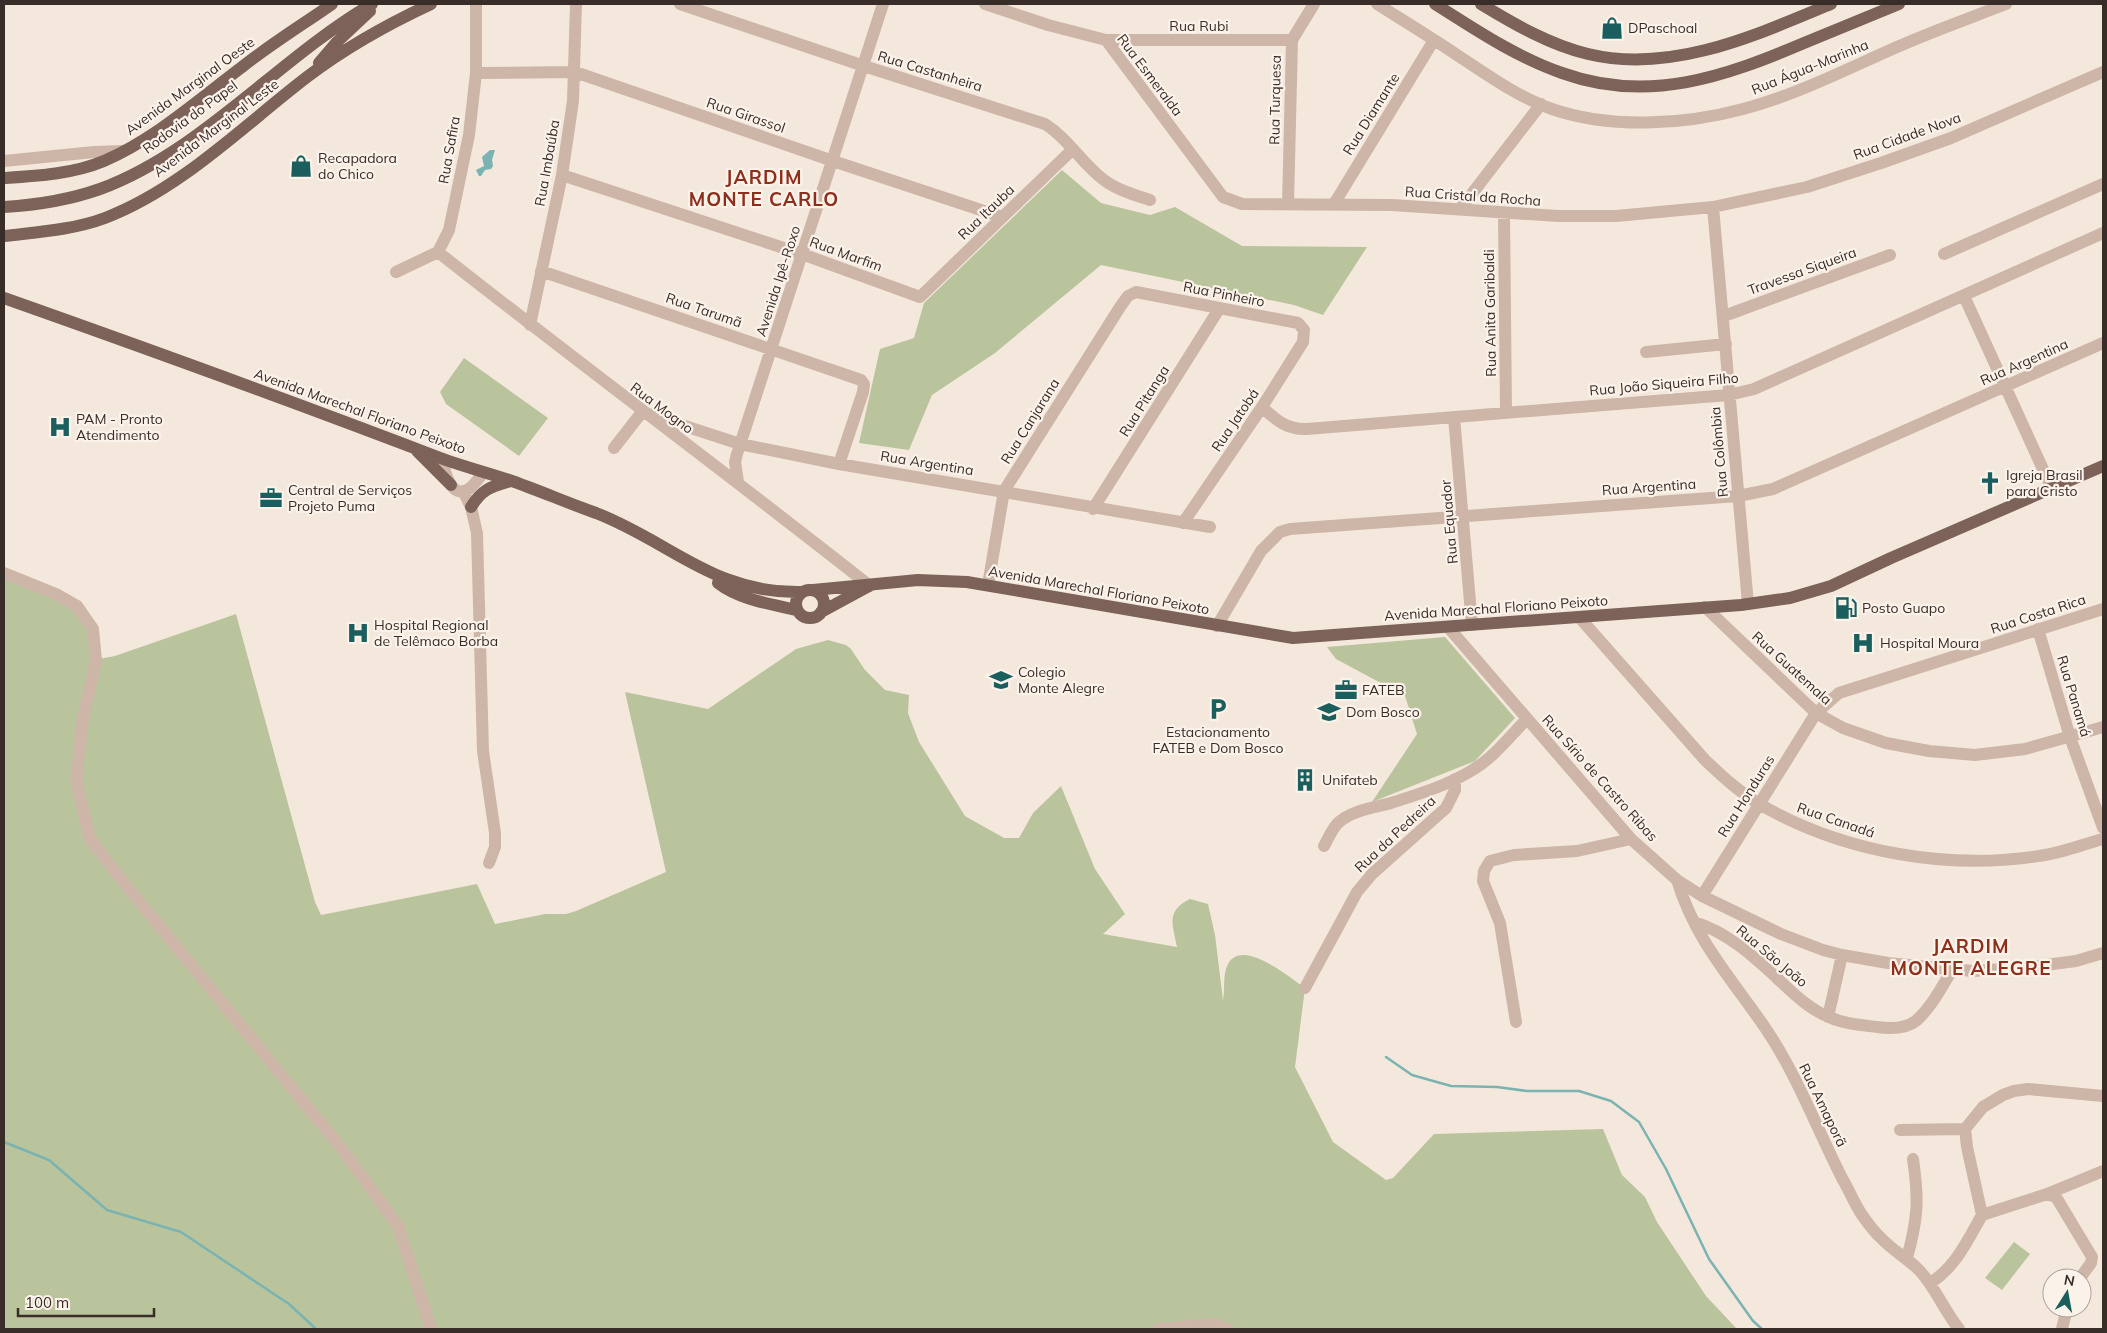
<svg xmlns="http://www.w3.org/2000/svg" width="2107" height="1333" viewBox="0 0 2107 1333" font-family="Mulish,sans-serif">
<rect width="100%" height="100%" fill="#f4e8dd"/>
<!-- green -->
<path fill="#bac49c" d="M1062,170l39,33 49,12 25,-8 67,39 125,1 -44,68 -29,-10 -193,-40 -106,88 -63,42 -23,55 -50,-7 21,-94 34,-11 10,-35z
M464,358l84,60 -29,38 -73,-52 -6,-12z
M4,576l69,32 18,23 2,29 22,-4 121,-42 79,288 6,13 156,-31 18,40 50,-10h21l10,-3 90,-39 -41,-180 83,17 88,-60 32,-9 18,5 5,4 14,21 20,20 24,5 -1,18 11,29 46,74 39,22h15l14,-25 28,-27 34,83 30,45 -22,20 74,13c-4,-22 -12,-36 13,-48l18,5 7,31 8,65c2,-9 0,-21 3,-31 11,-36 63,8 79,19l-10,79 38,75 53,38 7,-2 41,-44 169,-5 19,46 23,22 12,25 49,74 31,33h-1733z
M1445,637l70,81 -40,43 -103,41 45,-68 -12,-38 -69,-37 -9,-12z
M2014,1242l16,12 -28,36 -17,-12z"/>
<!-- water -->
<path fill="#7ab3b1" d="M490,150h5l-3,10 1,6 -2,3 -6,1 -4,6h-2l-3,-6 8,-4 -2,-9z"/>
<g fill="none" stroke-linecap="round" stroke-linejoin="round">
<!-- stream -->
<path stroke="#7ab3b1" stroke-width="2.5" d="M1386,1057l26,18 39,11 46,1 30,4h52l32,10 28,21 27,47 43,90 44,62 9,8
M4,1142l45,18 58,50 74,22 108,72 27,25"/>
<!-- minor -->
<path stroke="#cdb6a8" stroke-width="12" d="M680,4l184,62 181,58c24,15 37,40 59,56 13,10 31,15 46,20
M985,4l63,21 58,15 117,157 19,7 150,1 166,11h58l97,-9 94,-20 74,-24 70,-25 152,-66
M1377,4c27,17 55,34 83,53 29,19 58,40 92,52 58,20 132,16 191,0 53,-14 104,-40 154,-62 36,-16 73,-29 109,-43
M1106,40h186
M476,73l99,-1 258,89 169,56
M4,161l90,-9 29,-1
M562,175l240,79 118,43 153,-148
M1288,204l4,-164 22,-36
M1334,204l100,-164
M1713,207l35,397
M1461,208l80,-104
M1504,214l2,198
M438,252c143,113 289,221 432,334
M1944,254l159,-70
M541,271l320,109 3,4 -1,8 -24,72
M396,272l42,-20 11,-22 20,-95 7,-62v-69
M1964,296l88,193
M1724,316l166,-61
M530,325l32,-150 11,-74 3,-97
M1646,352l80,-8
M1262,407c14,13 25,23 45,22l422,-34 25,-6 349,-156
M642,412l98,32 99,20 371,63
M1454,417l18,208
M614,448l28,-36
M443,459c1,11 8,43 27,29 5,-4 9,-10 13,-15
M738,482l-3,-20 2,-8 146,-450
M463,491l8,16 6,26 6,218 12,82v14l-6,16
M1093,509l126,-200
M4,573l52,21 21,12 16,23 3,31 -13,59 -7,61 14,59 30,39 222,271 56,77 33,103
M988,585l16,-94 116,-184 8,-11 8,-4 162,31 6,7 -1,12 -41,65 -79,116
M1705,607l111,106 27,15 43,15 43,8 46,4 50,-6 78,-22
M1579,617l126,143c17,16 35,33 56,45 84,48 189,66 284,50 19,-3 39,-11 58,-16
M1217,626l44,-75 19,-19 10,-3 448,-33 35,-7 330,-146
M1448,627l183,212 46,41 25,16 79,38 42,16 19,5 46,8 85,8 49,-3 54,-7 27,-8
M2038,629l32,108 33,91
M1324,846c4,-7 8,-17 14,-23 14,-13 35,-15 53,-20 28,-9 58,-18 83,-34 20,-12 36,-33 53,-50
M1677,880c18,60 55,99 89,149 31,46 51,100 76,149 7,12 12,25 20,37 5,7 12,17 19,23 11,12 26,20 38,32 16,17 25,40 40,59
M1702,896l114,-183 23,-20 264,-84
M1694,922c33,10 58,33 84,57 15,14 31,30 51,38 15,7 32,8 48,10 13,2 29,2 40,-7 15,-14 25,-33 35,-50
M1305,988l52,-96 15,-18 74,-66 9,-18v-11
M1828,1017l14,-62
M1516,1022l-16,-99 -17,-42 1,-10 6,-10 24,-6 63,-4 54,-12
M1900,1130l65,-1
M2047,1194l56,-23
M1982,1215l65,-21 9,3 36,60 -1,6 -11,15
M1907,1258c11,-40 12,-58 6,-99
M1930,1283c25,-15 38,-43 52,-68l-15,-68 -2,-18 18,-22 20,-12 11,-4 14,-2 75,7
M1158,1329l56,-5 13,5
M2062,1329l5,-21"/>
<!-- major -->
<path stroke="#7c6259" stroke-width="12" d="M1435,4c41,26 81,53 127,69 86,31 162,4 242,-30 32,-13 63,-26 95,-39
M1481,4c33,20 69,41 107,50 84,20 168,-19 243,-50
M319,63l18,-21 33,-31
M4,178c33,-2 69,-4 100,-17 51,-22 94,-61 138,-94 29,-23 60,-42 90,-63
M4,207c33,-2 65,-7 96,-18 101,-37 179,-131 272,-185
M4,236c33,-4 69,-6 101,-18 76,-29 138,-92 202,-141 38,-29 81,-53 124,-73
M4,298c147,52 293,105 439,161 22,8 46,14 69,22 28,10 56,22 84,32 75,29 118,81 205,79
M417,451l34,34
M471,507c12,-19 20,-20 40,-26
M718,583c22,17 53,21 79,27
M796 604a14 14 0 1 1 28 0a14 14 0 1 1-28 0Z
M813,590l105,-10 49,2 326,56 448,-33 49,-7 41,-12 60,-28 212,-92
M821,612l48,-26"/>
</g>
<!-- icons -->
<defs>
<symbol id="shop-bare" viewBox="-9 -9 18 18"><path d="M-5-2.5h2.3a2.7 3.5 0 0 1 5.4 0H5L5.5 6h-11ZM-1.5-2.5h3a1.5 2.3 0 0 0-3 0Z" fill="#1b5e5e" stroke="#fbf2ea" stroke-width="2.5" paint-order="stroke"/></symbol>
<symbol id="hospital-bare" viewBox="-9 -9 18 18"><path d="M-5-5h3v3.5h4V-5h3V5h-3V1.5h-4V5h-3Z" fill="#1b5e5e" stroke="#fbf2ea" stroke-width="2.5" paint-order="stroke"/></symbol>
<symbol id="church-bare" viewBox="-9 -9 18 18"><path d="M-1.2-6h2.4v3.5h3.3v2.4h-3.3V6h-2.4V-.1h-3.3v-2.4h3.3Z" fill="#1b5e5e" stroke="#fbf2ea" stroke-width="2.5" paint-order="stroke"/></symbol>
<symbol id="office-bare" viewBox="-9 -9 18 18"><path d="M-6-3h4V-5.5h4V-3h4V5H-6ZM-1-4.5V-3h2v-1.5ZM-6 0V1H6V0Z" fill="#1b5e5e" stroke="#fbf2ea" stroke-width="2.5" paint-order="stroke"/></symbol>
<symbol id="fuel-bare" viewBox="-9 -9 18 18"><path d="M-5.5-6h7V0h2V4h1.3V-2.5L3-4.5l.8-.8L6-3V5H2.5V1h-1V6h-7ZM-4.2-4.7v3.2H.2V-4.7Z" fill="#1b5e5e" stroke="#fbf2ea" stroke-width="2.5" paint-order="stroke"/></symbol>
<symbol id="school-bare" viewBox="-9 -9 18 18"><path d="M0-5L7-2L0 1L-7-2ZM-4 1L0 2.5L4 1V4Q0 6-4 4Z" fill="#1b5e5e" stroke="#fbf2ea" stroke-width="2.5" paint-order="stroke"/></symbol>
<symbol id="parking-bare" viewBox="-9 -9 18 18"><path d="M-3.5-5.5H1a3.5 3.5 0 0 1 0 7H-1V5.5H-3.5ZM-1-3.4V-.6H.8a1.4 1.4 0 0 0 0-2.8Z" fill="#1b5e5e" stroke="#fbf2ea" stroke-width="2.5" paint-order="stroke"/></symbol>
<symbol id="building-bare" viewBox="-9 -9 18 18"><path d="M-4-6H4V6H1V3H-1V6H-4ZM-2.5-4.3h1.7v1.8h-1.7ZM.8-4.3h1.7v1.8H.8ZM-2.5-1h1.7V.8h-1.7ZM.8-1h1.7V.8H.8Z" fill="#1b5e5e" stroke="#fbf2ea" stroke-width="2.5" paint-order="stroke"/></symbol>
</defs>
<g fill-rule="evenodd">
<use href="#shop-bare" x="1596" y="12" width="32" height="32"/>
<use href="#shop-bare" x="285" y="150" width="32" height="32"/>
<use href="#hospital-bare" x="44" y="411" width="32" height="32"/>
<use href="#church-bare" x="1974" y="467" width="32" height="32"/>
<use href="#office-bare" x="255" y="482" width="32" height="32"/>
<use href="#fuel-bare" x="1830" y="592" width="32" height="32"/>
<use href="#hospital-bare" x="342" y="617" width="32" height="32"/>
<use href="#hospital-bare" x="1847" y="627" width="32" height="32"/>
<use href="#school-bare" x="985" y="664" width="32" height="32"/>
<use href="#office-bare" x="1330" y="674" width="32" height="32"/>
<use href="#parking-bare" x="1202" y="693" width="32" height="32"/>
<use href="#school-bare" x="1313" y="696" width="32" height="32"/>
<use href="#building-bare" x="1289" y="764" width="32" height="32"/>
</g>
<g text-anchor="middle" stroke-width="4.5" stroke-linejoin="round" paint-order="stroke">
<!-- street labels -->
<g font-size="14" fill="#392d29" stroke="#fbf2ea">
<text x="1199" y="31">Rua Rubi</text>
<text transform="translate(1810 67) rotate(-22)" y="5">Rua Água-Marinha</text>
<text transform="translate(930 71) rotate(17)" y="5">Rua Castanheira</text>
<text transform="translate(1150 75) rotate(53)" y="5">Rua Esmeralda</text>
<text transform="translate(190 86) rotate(-36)" y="5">Avenida Marginal Oeste</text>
<text transform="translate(1275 100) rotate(-89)" y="5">Rua Turquesa</text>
<text transform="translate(1371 114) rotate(-58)" y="5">Rua Diamante</text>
<text transform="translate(746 115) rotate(19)" y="5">Rua Girassol</text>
<text transform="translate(190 117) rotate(-36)" y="5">Rodovia do Papel</text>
<text transform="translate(216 128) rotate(-37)" y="5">Avenida Marginal Leste</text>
<text transform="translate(1907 136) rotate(-20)" y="5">Rua Cidade Nova</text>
<text transform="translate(449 150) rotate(-80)" y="5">Rua Safira</text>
<text transform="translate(547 163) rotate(-80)" y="5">Rua Imbaúba</text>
<text transform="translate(1473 196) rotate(4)" y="5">Rua Cristal da Rocha</text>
<text transform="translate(986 212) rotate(-44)" y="5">Rua Itauba</text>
<text transform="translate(846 254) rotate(20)" y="5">Rua Marfim</text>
<text transform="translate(1802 271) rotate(-20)" y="5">Travessa Siqueira</text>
<text transform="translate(778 281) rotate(-72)" y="5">Avenida Ipê-Roxo</text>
<text transform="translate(1224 294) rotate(11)" y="5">Rua Pinheiro</text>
<text transform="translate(704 310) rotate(19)" y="5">Rua Tarumã</text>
<text transform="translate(1490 313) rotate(-91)" y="5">Rua Anita Garibaldi</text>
<text transform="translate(2024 362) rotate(-24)" y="5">Rua Argentina</text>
<text transform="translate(1664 384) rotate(-5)" y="5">Rua João Siqueira Filho</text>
<text transform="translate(1144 401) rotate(-58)" y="5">Rua Pitanga</text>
<text transform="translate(662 408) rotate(37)" y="5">Rua Mogno</text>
<text transform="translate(360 411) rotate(20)" y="5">Avenida Marechal Floriano Peixoto</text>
<text transform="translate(1235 420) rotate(-56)" y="5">Rua Jatobá</text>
<text transform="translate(1030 421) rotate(-58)" y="5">Rua Canjarana</text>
<text transform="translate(1719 452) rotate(-95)" y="5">Rua Colômbia</text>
<text transform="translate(927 463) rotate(9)" y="5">Rua Argentina</text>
<text transform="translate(1649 487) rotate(-4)" y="5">Rua Argentina</text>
<text transform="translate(1449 522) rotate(-95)" y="5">Rua Equador</text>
<text transform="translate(1099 590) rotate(10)" y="5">Avenida Marechal Floriano Peixoto</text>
<text transform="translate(1496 608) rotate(-4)" y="5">Avenida Marechal Floriano Peixoto</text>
<text transform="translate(2038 614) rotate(-18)" y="5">Rua Costa Rica</text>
<text transform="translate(1792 668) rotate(42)" y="5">Rua Guatemala</text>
<text transform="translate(2074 696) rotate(73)" y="5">Rua Panamá</text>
<text transform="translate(1600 778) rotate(48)" y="5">Rua Sírio de Castro Ribas</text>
<text transform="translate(1746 796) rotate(-58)" y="5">Rua Honduras</text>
<text transform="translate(1836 820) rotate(19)" y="5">Rua Canadá</text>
<text transform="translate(1395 834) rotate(-43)" y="5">Rua da Pedreira</text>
<text transform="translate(1772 956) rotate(40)" y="5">Rua São João</text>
<text transform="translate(1823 1105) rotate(64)" y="5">Rua Amaporã</text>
</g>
<!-- poi labels -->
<g font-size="14" fill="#392d29" stroke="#fbf2ea" text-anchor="start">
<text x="1628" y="33">DPaschoal</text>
<text x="318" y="163">Recapadora<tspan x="318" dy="16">do Chico</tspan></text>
<text x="76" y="424">PAM - Pronto<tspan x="76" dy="16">Atendimento</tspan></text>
<text x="2006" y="480">Igreja Brasil<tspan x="2006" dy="16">para Cristo</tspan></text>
<text x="288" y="495">Central de Serviços<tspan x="288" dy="16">Projeto Puma</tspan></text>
<text x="1862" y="613">Posto Guapo</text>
<text x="374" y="630">Hospital Regional<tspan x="374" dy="16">de Telêmaco Borba</tspan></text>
<text x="1880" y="648">Hospital Moura</text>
<text x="1018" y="677">Colegio<tspan x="1018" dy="16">Monte Alegre</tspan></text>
<text x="1362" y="695">FATEB</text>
<text x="1346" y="717">Dom Bosco</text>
<text x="1218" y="737" text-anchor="middle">Estacionamento<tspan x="1218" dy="16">FATEB e Dom Bosco</tspan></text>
<text x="1322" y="785">Unifateb</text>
</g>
<!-- district labels -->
<g font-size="19" font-weight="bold" letter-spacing="1" fill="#8e2f1c" stroke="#fbf2ea">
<text x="764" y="184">JARDIM<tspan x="764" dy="22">MONTE CARLO</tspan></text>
<text x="1971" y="953">JARDIM<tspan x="1971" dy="22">MONTE ALEGRE</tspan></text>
</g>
</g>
<!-- border -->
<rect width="2107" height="1333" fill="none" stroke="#392d29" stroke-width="10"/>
<!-- north arrow -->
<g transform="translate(2067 1293) rotate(11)"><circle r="24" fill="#fbf2ea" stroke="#ada39d"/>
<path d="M0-4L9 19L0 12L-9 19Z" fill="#1b5e5e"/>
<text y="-8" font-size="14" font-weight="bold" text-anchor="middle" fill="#392d29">N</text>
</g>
<!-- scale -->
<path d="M18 1308v8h136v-8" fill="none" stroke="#392d29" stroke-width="2.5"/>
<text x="25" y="1308" font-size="15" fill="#392d29" stroke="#fbf2ea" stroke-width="4" paint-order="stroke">100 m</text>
</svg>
